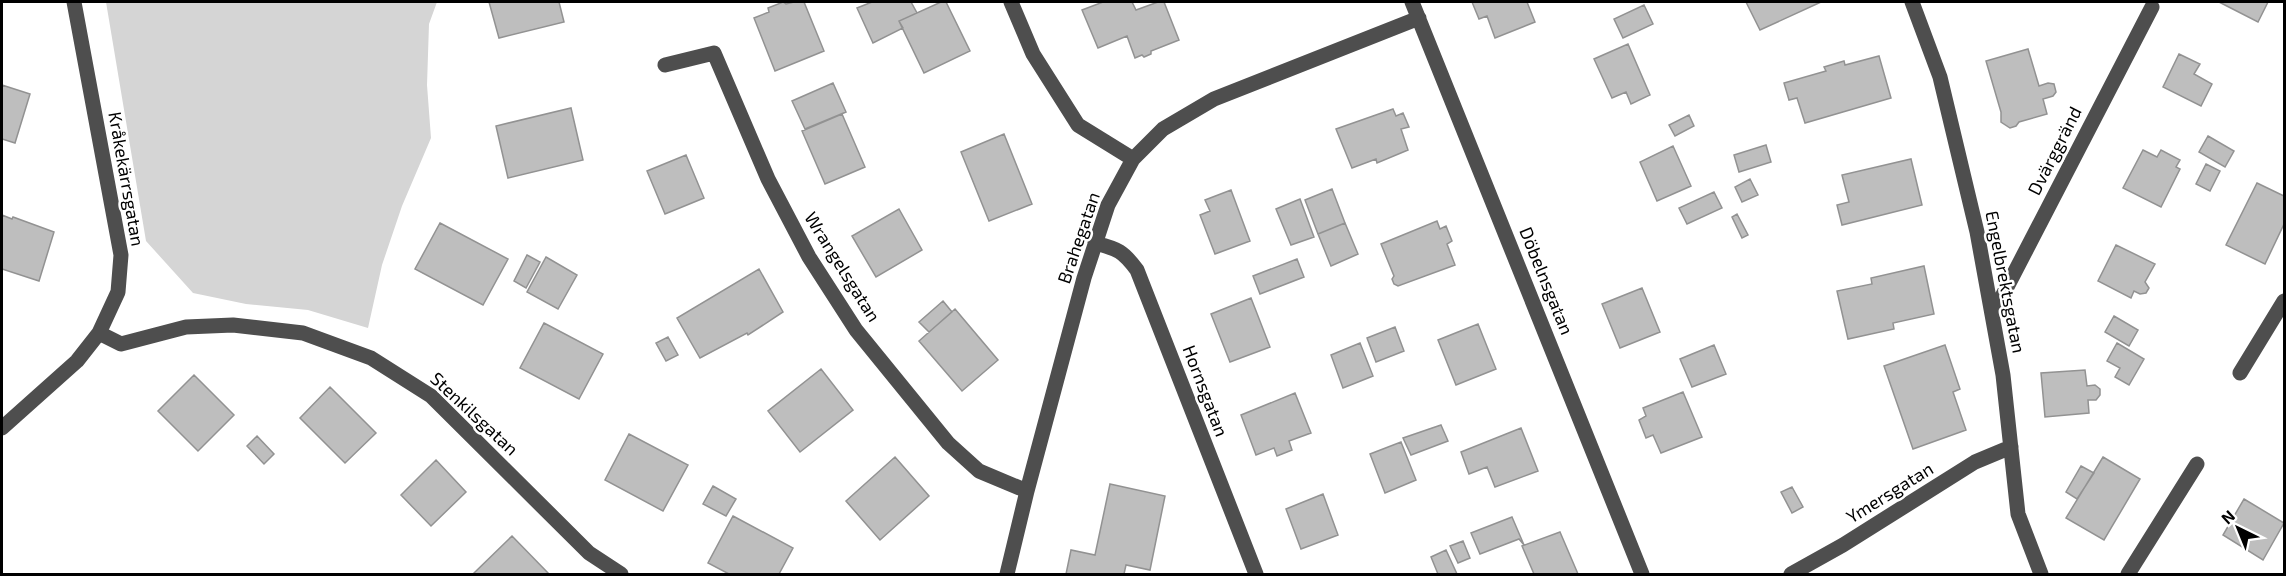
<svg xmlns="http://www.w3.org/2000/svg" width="2286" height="576" viewBox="0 0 2286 576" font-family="'Exo 2',sans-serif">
<rect width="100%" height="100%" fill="#fff"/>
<!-- green -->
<path fill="#d5d5d5" d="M106,2h331l-8,22 -2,61 4,53 -29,68 -20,59 -14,63 -60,-18 -62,-6 -53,-11 -47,-52z"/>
<!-- building -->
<path fill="#bebebe" stroke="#929292" stroke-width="1.5" d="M489,2h70l5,20 -65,16z
M783,2l3,2 8,-2h10l20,49 -49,20 -21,-53 15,-6 -1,-4z
M872,2h39l6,11 -18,8 4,7 -30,15 -16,-35z
M941,2h5l24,49 -46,22 -25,-52z
M1103,2h29l4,8 22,-8h6l15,38 -28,11v3l-7,3 -2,-2 -7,3 -8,-22 -29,12 -16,-38z
M1472,2h55l8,20 -40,16 -8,-22 -8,3z
M1746,2h75l-61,28z
M2219,2h49l-10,20z
M1644,5l9,19 -30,14 -9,-19z
M1628,44l22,51 -19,9 -5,-12 -14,6 -18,-39z
M2028,49l11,37 9,-3 6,1 2,8 -3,4 -10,3 4,15 -28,8 -3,4 -6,2 -9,-6v-10l-15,-51z
M2179,54l21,10 -6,10 18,10 -11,22 -38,-19z
M1879,56l12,42 -86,25 -8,-25 -8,2 -5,-17 42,-12 -2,-4 20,-6 1,4z
M833,83l13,29 -41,17 -13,-28z
M2,85l28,9 -15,49 -13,-4z
M571,108l12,52 -75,18 -12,-52z
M1393,109l3,7 7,-3 6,14 -8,2 7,21 -31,13 -1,-4 -24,9 -16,-39z
M842,114l23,53 -40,17 -23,-53z
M1689,115l5,11 -19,10 -6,-11z
M1004,134l28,70 -43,17 -28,-69z
M2208,136l26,15 -9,16 -26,-15z
M1766,145l5,17 -32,10 -5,-17z
M1673,146l18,40 -34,15 -17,-39z
M2143,150l14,7 4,-7 19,10 -4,7 4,2 -19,38 -38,-19z
M686,155l18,43 -39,16 -18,-43z
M1911,159l11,46 -80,20 -5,-20 12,-3 -7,-27z
M2206,164l14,7 -10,20 -14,-7z
M1750,179l8,16 -16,7 -7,-15z
M2257,183l27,13v28l-19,40 -39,-19z
M1332,189l13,34 -27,11 -13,-34z
M1231,190l19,51 -35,13 -15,-39 10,-4 -5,-11z
M1714,192l8,16 -35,16 -8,-16z
M1300,199l14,38 -23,8 -15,-36z
M899,209l23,41 -46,27 -24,-41z
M1737,214l11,21 -6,3 -10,-21z
M2,215l10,4 1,-2 41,15 -15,49 -37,-12z
M1437,221l3,8 6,-3 6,15 -5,3 8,21 -57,21 -4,-2 -2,-5 2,-3 -13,-32z
M440,223l68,36 -25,46 -68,-36z
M1345,223l13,31 -27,12 -13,-32z
M2116,245l39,19 -10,18 4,6 -3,5 -6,1 -6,-3 -3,7 -33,-17z
M527,255l13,7 -14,26 -12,-7z
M546,257l31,18 -19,34 -31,-17z
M1297,259l7,18 -44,17 -7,-18z
M1924,266l10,48 -41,9 1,6 -46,10 -11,-48 35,-7 -1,-6z
M759,269l24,43 -35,23 -1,-2 -47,25 -23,-40z
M1642,288l18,44 -40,16 -18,-44z
M1251,298l19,49 -40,15 -19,-48z
M943,301l9,11 -23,20 -10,-10z
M955,309l43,51 -36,31 -43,-50z
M2114,316l24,14 -9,16 -24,-14z
M544,323l59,31 -24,45 -59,-31z
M1478,324l18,45 -40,16 -18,-45z
M1395,327l9,24 -28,11 -9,-24z
M668,337l10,18 -12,6 -10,-18z
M1360,343l13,33 -30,12 -12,-33z
M2117,343l27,16 -15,26 -14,-8 5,-9 -13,-7z
M1714,345l12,29 -34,13 -12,-28z
M1945,345l15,44 -7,3 13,38 -53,19 -29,-83z
M821,369l32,41 -53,42 -32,-41z
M2085,370l2,16 8,-1 5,4v6l-4,5h-8l1,13 -44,4 -4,-44z
M194,375l40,40 -36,36 -40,-40z
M330,387l46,46 -31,30 -45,-45z
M1683,392l19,45 -41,16 -8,-18 -7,3 -7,-18 7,-4 -3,-8z
M1295,393l16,40 -22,8 3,9 -15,6 -3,-8 -18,7 -15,-40z
M1441,425l7,16 -37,14 -8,-17z
M1521,428l17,43 -43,16 -8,-20 -18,7 -8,-22z
M629,434l59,31 -25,46 -58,-31z
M257,436l17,18 -10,10 -17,-18z
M1401,442l15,38 -31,13 -15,-39z
M895,457l34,39 -49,44 -34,-39z
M2103,457l37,22 -36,61 -38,-22z
M436,460l30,32 -35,34 -30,-31z
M2081,466l13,7 -17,26 -11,-7z
M1110,484l55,12 -15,74 -24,-5 -2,9h-58l5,-24 24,5z
M713,486l23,13 -10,17 -23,-12z
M1792,487l11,20 -11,6 -11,-21z
M1323,494l15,41 -37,14 -15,-40z
M2244,499l40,24 -21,37 -40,-25z
M733,516l60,32 -14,26h-50l-21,-11z
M1512,517l12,28 -5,-6 -39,15 -9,-21z
M1560,532l18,42h-44l-12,-28z
M512,536l37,38h-76z
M1463,541l7,17 -12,5 -8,-17z
M1446,550l11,24h-19l-7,-17z"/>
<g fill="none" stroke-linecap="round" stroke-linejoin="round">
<!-- minor -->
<path stroke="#4e4e4e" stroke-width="15" d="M1011,2l22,52 45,71 55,34
M1412,2l230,572
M1912,2l28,75 37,155 26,143 15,139 23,60
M665,65l49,-12 54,126 41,78 47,73 92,113 31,28 48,20
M1095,243c23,6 28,8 42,27l119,304
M1993,314l159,-307
M99,333l22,11 65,-17 47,-2 70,8 68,25 60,38 158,157 32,21
M2240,373l44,-72
M2,428l75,-67 22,-28 19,-41 3,-37 -47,-253
M1007,574l20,-83 57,-213 24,-73 25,-46 30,-30 51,-30 205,-81
M1791,574l52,-29 132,-83 36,-15
M2128,574l69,-110"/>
</g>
<g text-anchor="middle" stroke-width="5" stroke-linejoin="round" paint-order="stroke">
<!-- street labels -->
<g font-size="18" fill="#000" stroke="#fff">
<text transform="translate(2055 151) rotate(-63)" y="6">Dvärggränd</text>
<text transform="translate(126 179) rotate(80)" y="6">Kråkekärrsgatan</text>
<text transform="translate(1079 238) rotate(-71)" y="6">Brahegatan</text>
<text transform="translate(842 267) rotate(58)" y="6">Wrangelsgatan</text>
<text transform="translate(1546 281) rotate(68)" y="6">Döbelnsgatan</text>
<text transform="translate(2005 282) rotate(79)" y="6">Engelbrektsgatan</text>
<text transform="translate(1205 391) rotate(69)" y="6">Hornsgatan</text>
<text transform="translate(474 414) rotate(43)" y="6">Stenkilsgatan</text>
<text transform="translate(1890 493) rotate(-32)" y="6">Ymersgatan</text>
</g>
</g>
<!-- border -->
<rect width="2286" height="576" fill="none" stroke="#000000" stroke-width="6"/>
<!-- north arrow -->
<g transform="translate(2238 528) rotate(317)" stroke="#ffffff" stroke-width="4.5" paint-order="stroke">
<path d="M0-4.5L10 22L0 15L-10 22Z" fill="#000000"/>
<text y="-9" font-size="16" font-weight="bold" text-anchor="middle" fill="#000000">N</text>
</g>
</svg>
